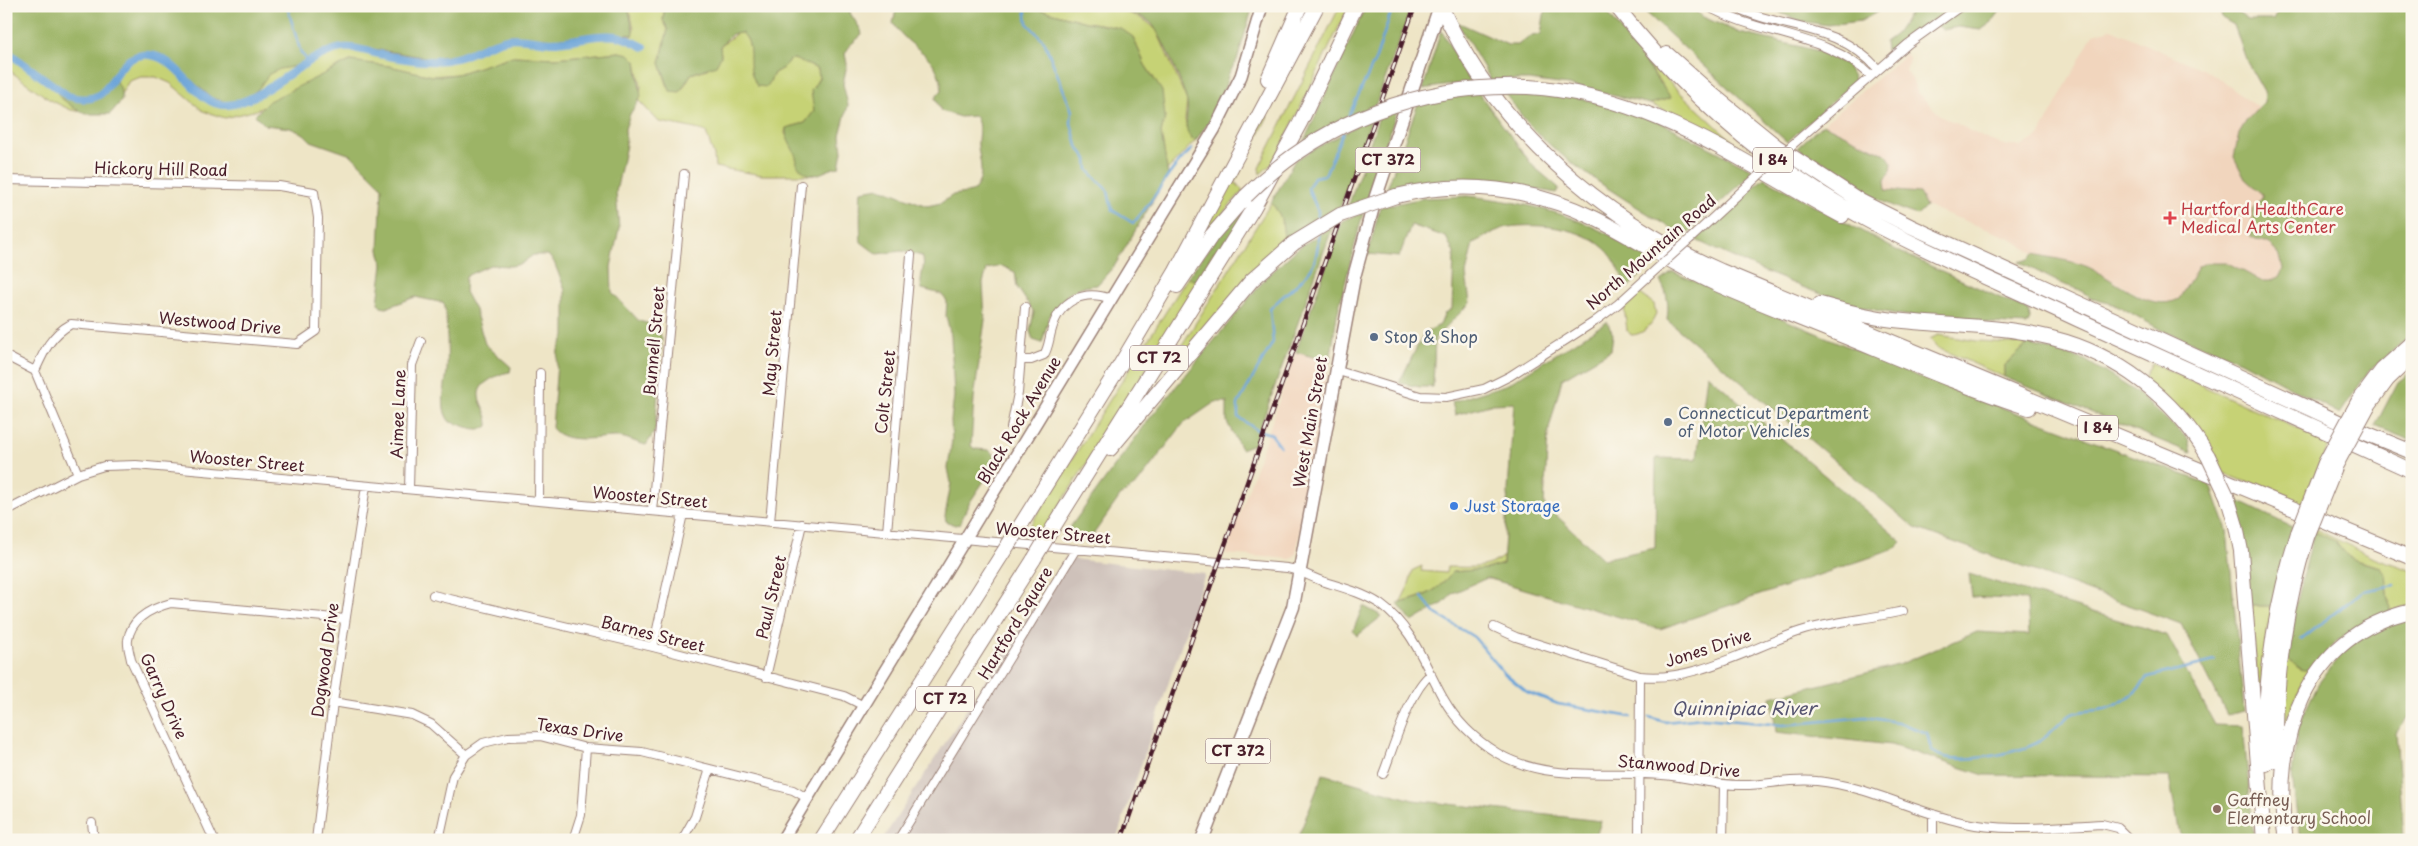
<svg xmlns="http://www.w3.org/2000/svg" width="2418" height="846" viewBox="0 0 2418 846" font-family="'Playpen Sans',sans-serif">
<rect width="100%" height="100%" fill="#fbf7ec"/>
<filter id="ink" filterUnits="userSpaceOnUse"><feTurbulence type="fractalNoise" baseFrequency=".02" numOctaves="2"/><feDisplacementMap in="SourceGraphic" scale="10" xChannelSelector="R" yChannelSelector="G"/><feConvolveMatrix kernelMatrix="1 2 1 2 8 2 1 2 1" color-interpolation-filters="sRGB"/></filter>
<filter id="wash" filterUnits="userSpaceOnUse"><feTurbulence type="fractalNoise" baseFrequency=".0096" numOctaves="4" result="noise"/><feDisplacementMap in="SourceGraphic" scale="20" xChannelSelector="R" yChannelSelector="G"/><feGaussianBlur stdDeviation="1.12" result="paint"/><feColorMatrix in="noise" values="0 0 0 0 0 0 0 0 0 0 0 0 0 0 0 0 0 1.4 0 .05"/><feComposite in="paint" operator="in"/></filter>
<g filter="url(#wash)">
<rect width="100%" height="100%" fill="#eee5c6"/>
<!-- built -->
<path fill="#f1d5bd" d="M2111,29l102,45 45,34 -11,12 2,63 13,10v4l-6,8 8,37 9,6 9,12 -1,15 -7,5 -12,1 -9,-3 -60,-3 -14,24 -9,3 -22,-2 -60,-33 -54,-13 -24,-16 -84,-32 -7,-13 -33,-3 -1,-10 6,-10 -4,-15 -64,-31 83,-70 3,4 -3,13 6,8 5,13 23,23 48,25 20,6h14l17,-10 54,-102z
M1296,352l34,10 -34,192 -5,5 -65,-5z"/>
<!-- industrial -->
<path fill="#cec1ba" d="M1065,558l140,16 -89,266h-234z"/>
<!-- green -->
<path fill="#c6d274" stroke="#887850" d="M628,6h37l-2,14 5,9 -8,34 8,24 15,1 8,-14 16,-5 14,-13 -1,-10 17,-13h5c10,8 10,25 9,37l16,17 7,-14 9,-5 6,-8 5,-1 24,10 1,9 -7,13 2,20 -9,12 -19,5 -1,5 20,39 10,3h-53l-47,-8 -1,-11 -8,-24c-3,-2 -44,-10 -47,-10l-20,-21 2,-15 -5,-25 -16,-9 -65,6 -42,-2 -56,18 -25,2 -43,-10 -39,-5 -93,49 -32,8 -22,-7 -33,-28 -14,-6h-15l-12,4 -11,18 -35,13 -12,-2 -21,-10 -44,-32v-27l102,36 28,-29 105,16 72,-4 18,-8 23,-6 76,12 49,-10 32,-13 44,4 42,-6 35,3 2,-8z
M1028,6c38,0 104,-6 129,25l30,70 -2,19 6,19 5,1 -29,30 -6,-37 4,-16 -11,-39 -9,-13 -12,-28 -27,-12 -20,-3z
M1340,6h9l-75,156 -14,12 -1,-6z
M1635,47l39,40 69,64 -38,-22 -55,-25 21,-6z
M1266,115l2,1 -33,66 8,9 -44,48z
M1271,203c12,11 13,28 13,43l-113,122 -1,-4z
M1226,239h4l-188,294 -16,-1 162,-255 8,4 16,-27z
M1639,293l15,11 2,10c-4,11 -13,21 -25,21l-4,-5 -3,-23z
M1938,335l39,6 51,3 -24,22v11l-66,-29 -8,-9z
M2152,363l177,80 -27,61 -81,-32 -77,-94z
M2315,529l56,27 41,15v33l-22,7 -4,-36 -5,-8 -30,-8 -37,-27z
M1503,556v8l-17,5 -34,3c-15,21 -28,24 -52,31l8,-16 5,-17 9,-4 -1,5 25,2 1,-6c20,0 41,3 56,-11z
M2251,606h21l-10,59 -1,61z
M2286,654l27,14 -10,14 -19,43h-3z"/>
<!-- forest -->
<path fill="#9cb466" stroke="#736a48" d="M6,6h622l6,29 -37,-2 -42,6 -44,-4 -53,20 -28,3 -76,-12 -23,6 -28,13 -23,4 -11,5 -11,15 -11,9 -18,5 -17,-5 -51,-44 -20,-1 -10,3 -12,10 -3,16 4,5 2,13 -12,14h-24l-12,-6 -14,-11 -12,-19 -42,-30z
M665,6h186l-1,7 11,17 1,5 -12,10 -5,9 2,10 -4,20 5,21 -8,30 2,16 -3,16c-17,2 -25,18 -42,-2 1,-14 -13,-24 -11,-37l19,-5 9,-12 -3,-20 8,-13 -1,-9 -24,-10 -5,1 -6,8 -9,5 -7,14 -10,-1c-2,-4 -5,-10 -6,-15 -3,-13 3,-28 -9,-38l-10,1 -12,12 1,10 -5,9 -25,9 -11,18 -10,-1 -10,-28 8,-34 -5,-9z
M897,6h131l58,16 34,6 13,9 12,28 17,26 3,26 -4,16 7,42 -53,90 -18,20 -16,2 -13,7 -19,23 -7,26 -9,-3 -3,-9 4,-19 -17,-25 -2,-15 -13,-6 -15,3 -4,14 2,37 -11,78 -3,48 4,3 14,1 7,7 -6,15 -22,33 -8,19 -5,1 -9,-4 -1,-5 6,-33 -3,-15 4,-28 -1,-20 3,-24 -3,-60 -5,-20 1,-15 -6,-7 -19,-5c-4,-11 5,-23 0,-33l-20,-5 -25,3 -16,-12c-1,-7 -1,-49 0,-51l19,-3 47,18 14,-3 12,-8 19,-3c14,-13 8,-29 6,-45 -1,-11 4,-21 -3,-31l-15,1 -19,-6 -6,-13 7,-8c-4,-39 -30,-37 -49,-67z
M1107,6h146l-16,54 -8,13 -6,20 -12,26 -15,21 -5,-1c-9,-13 -2,-24 -4,-37 -3,-14 -27,-72 -37,-80 -12,-9 -30,-12 -43,-16z
M1366,6h46l-36,98 -38,17 -34,20z
M1548,6h55l68,92 -21,6 -82,-19 -39,-5h-38l-34,-58 51,23h10l10,-8 13,-3 3,-19z
M1639,6h50l14,11 37,16 79,18 28,14 8,16 -68,61z
M1772,6h116l-27,15 -34,4 -27,-4 -19,-8z
M1915,6h89l-12,16 -11,8 -23,-3 -15,3 -12,-9c-17,8 -27,26 -45,29l-1,-8 11,-8z
M2281,6h131v328l-44,38 -28,42 -99,-53 -78,-30 -46,-26 -24,-6 -13,-9 -18,-6 -43,-22 10,-3 5,-5c16,4 34,6 49,11 28,10 65,50 96,34l19,-32 7,-4h23l33,18h10l9,-5 3,-7 -3,-13 -11,-12 -18,-7 2,-29 9,-10v-4l-17,-15 -11,-22 5,-24 8,-13 17,-18 1,-8 -18,-32 -13,-37 -12,-7 -1,-4 2,-4 15,3 10,7h25z
M1441,30l29,52 -47,7z
M620,52l9,2 7,7 5,36 -11,17 -5,15 1,16 -10,47 3,36 -8,39 1,25 27,29 15,4 8,13 -7,93 -9,14c-9,-2 -18,-7 -26,-8 -20,-1 -54,9 -68,-9l6,-78 7,-14v-46l-11,-28 -6,-7h-15l-12,9 -10,2 -21,-1 -24,11 -1,16 10,18 10,34 26,23 -1,5c-8,1 -16,5 -22,9 -21,14 1,27 0,45 -11,8 -26,-2 -38,-4 -12,-14 -4,-36 -3,-52 1,-14 0,-56 -3,-67l-29,-6 -29,11 -5,-1 -3,-4 5,-39 -4,-14 3,-62 -3,-5 -28,-28 -40,-14 -7,-7 -14,-6 -25,-3 -10,-10 14,-14 81,-40 39,5 43,10h10l15,-2 56,-18 42,2z
M1503,91l72,6 71,18 109,56 -71,65c-51,-32 -107,-63 -150,-106 -11,-12 -21,-26 -31,-39z
M1478,92l55,74 26,22 -3,5c-56,-12 -113,-3 -171,1l34,-93z
M1398,108l-31,92 -19,7 32,-93z
M1372,117l-33,94 -55,35c0,-15 -1,-32 -13,-43l24,-43z
M1823,124l64,31 5,8 -1,7 -6,10 1,10 33,3 7,13 -9,9c-45,-14 -82,-40 -120,-67z
M1764,178l136,74 129,59 1,8 -3,6c-48,-3 -99,-4 -147,-14 -61,-13 -127,-44 -184,-71z
M1468,196c39,4 77,11 113,26 26,10 51,26 75,39l-29,27c-6,-13 -11,-30 -23,-40 -23,-21 -66,-25 -96,-21 -11,2 -24,11 -35,16l-7,31 4,29 -35,35 -2,49h-13l-21,-4 25,-50 16,-8 5,-12 7,-4 2,-56 -8,-16 -35,-12 -12,32 -31,-3 12,-47 44,-9z
M1249,199l2,3 -21,37h-4l-14,15 -16,27 -8,-4 25,-35z
M1363,213l-26,102 -7,47 -34,-10 46,-131z
M1333,226l-79,218 -13,5 -14,-27v-20h-12l-32,22 -46,60 -16,11 -31,44 -27,-2 87,-119 116,-140 32,-30z
M1673,272l244,104 294,109 16,45 17,181 -17,4 -46,-91 -266,-96 -248,-208c2,-14 1,-27 -7,-39z
M1607,322l6,12 -2,16 -49,29 -14,54 -4,71 59,55 52,-11 1,-90 41,1 10,-85 195,168 -10,8 -232,79 -173,-51 -34,15 -9,10 -32,19 -14,-18c24,-7 38,-10 54,-32l34,-3 17,-5 11,-161 -21,1 -38,11 -3,-13 56,-18z
M2028,344l57,16 48,30 55,49 3,14 -187,-76v-11z
M2412,371v70l-37,-15 23,-44z
M2232,498l62,30 -22,78h-21z
M2314,532l23,10c8,19 25,20 44,25l5,8 4,36c-19,5 -45,22 -59,36 -6,6 -11,16 -18,21 -12,7 -21,-5 -27,-14l5,-29z
M1969,574l198,61 48,90 28,1 11,114h-73l-12,-63 -185,-2 -93,-30 -115,-13 -5,-35 127,-32 79,-33 52,3 -2,-35 -55,-3z
M1363,606l19,10 -25,20 -4,-5z
M2412,617v94l-16,22 8,107h-104l-8,-65 6,-49 20,-42 29,-38 43,-24z
M1323,774l90,26 188,21 -6,19h-298z"/>
<g fill="none" stroke-linecap="round" stroke-linejoin="round">
<!-- stream -->
<path stroke="#69a3d8" stroke-width="2.5" d="M287,6l14,47 7,8
M1025,6l2,17 17,18 28,70 -1,12 6,23 10,13 1,11 20,21 4,19 21,13c23,-23 34,-53 59,-74
M1348,117l28,-59 17,-52
M1318,222v-11l-10,-23 6,-11 11,-2 18,-43
M1280,446l-9,-12 -14,-4 -19,-13v-13l35,-62 -3,-33c25,-28 50,-31 48,-76
M1422,597l14,17 38,23 31,37 22,18 31,12 73,13
M2301,639l62,-48 32,-6
M1649,717l16,5 38,-4 80,7 82,-8 32,5 30,11c2,5 2,14 6,18 16,17 89,2 107,-10 11,-7 20,-20 32,-27 7,-4 19,-3 27,-4 20,-3 38,-17 49,-33l67,-16"/>
<!-- canal -->
<path stroke="#69a3d8" stroke-width="8" d="M6,51l62,45c51,15 38,-37 75,-41 36,-4 52,53 84,50 38,-3 74,-49 115,-57 13,-2 24,4 37,6 15,3 33,7 48,7 36,2 50,-15 80,-22 14,-3 30,3 45,3 21,0 43,-9 64,-6 9,1 19,7 28,11"/>
</g>
</g>
<g filter="url(#ink)">
<g fill="none" stroke-linecap="round" stroke-linejoin="round">
<defs>
<path id="street" d="M1707,6c52,30 120,27 164,70
M1732,6c52,25 104,16 146,63
M1792,145l116,-101 53,-38
M6,180l273,6 35,6 4,26 -2,113 -19,13 -226,-20c-20,11 -27,27 -36,47
M1691,238l66,-61
M6,356l29,15 43,103
M1021,360h10l13,-5c5,-8 5,-17 8,-26 8,-29 32,-40 59,-30
M1335,370l85,26 26,1 38,-8 26,-13 84,-54 24,-18 44,-40
M1011,428l7,-35 7,-86
M409,489l3,-124 9,-24
M539,500l1,-127
M6,511l72,-37 26,-8 32,-1 1151,103c13,2 25,10 38,14 19,6 38,11 55,22 33,24 44,60 63,94 13,23 31,41 54,55 51,30 109,17 165,22 27,2 54,11 82,10 23,0 49,-7 73,-4 50,5 95,30 144,41 46,11 95,4 141,2l16,4 12,12
M652,511l32,-337
M770,522l31,-337
M887,532l24,-277
M433,595l220,52 191,49 20,10
M1494,627l22,10 124,39c52,7 112,-29 161,-45 33,-10 69,-12 102,-20
M653,647l30,-133
M766,677l36,-153
M333,702l79,13 19,9 35,31
M1383,774c11,-27 26,-83 48,-100
M92,823l2,17
M214,840l-83,-180c-1,-6 -4,-14 -3,-20 3,-22 24,-32 43,-37l174,16
M316,840l17,-138 33,-216
M439,840l14,-64 13,-21 17,-12 25,-6 32,-1 46,12 56,4 151,38 14,8
M573,840l8,-25 5,-67
M682,840l13,-23 15,-48
M898,840l178,-291
M1639,840l1,-164
M1723,840l1,-55
M1933,840v-26"/>
<path id="secondary" d="M782,840l432,-710 27,-54 21,-70"/>
<path id="primary" d="M1202,840l91,-233 61,-330 22,-81 64,-190"/>
<path id="highway" d="M1441,6c54,122 160,212 280,265l691,287
M1616,6c69,88 153,161 251,214 69,37 142,67 212,100 111,50 222,101 333,151
M1667,54l46,41 63,51 86,56 48,24 431,197 71,29
M1268,79l32,-73
M1528,87c123,7 211,74 314,129
M1396,196c67,-17 137,-8 198,22 41,20 78,46 120,65 43,19 88,36 132,54 61,25 121,51 183,71
M1177,286l35,-51 34,-39
M1820,304c24,7 48,13 74,16 52,6 107,5 158,18 65,16 122,60 156,118
M2358,402l24,-32 30,-27
M2368,406l19,-26 25,-24
M1110,449l142,-169 42,-37
M2227,496l9,30 5,25 23,289
M1017,531l99,-159 60,-101 141,-265
M1049,534l205,-327 46,-84 56,-117
M2276,761c-2,-77 8,-151 31,-224
M2266,764c-3,-79 8,-156 32,-231
M821,840l180,-284
M856,840l178,-281
M2286,840c-16,-98 18,-205 126,-229"/>
</defs>
<!-- street casing -->
<use href="#street" stroke="#9c8278" stroke-width="10"/>
<!-- secondary casing -->
<use href="#secondary" stroke="#9c8278" stroke-width="14"/>
<!-- primary casing -->
<use href="#primary" stroke="#9c8278" stroke-width="15"/>
<!-- highway casing -->
<use href="#highway" stroke="#9c8278" stroke-width="16"/>
<!-- street -->
<use href="#street" stroke="#fff" stroke-width="8"/>
<!-- secondary -->
<use href="#secondary" stroke="#fff" stroke-width="11"/>
<!-- primary -->
<use href="#primary" stroke="#fff" stroke-width="12"/>
<!-- highway -->
<use href="#highway" stroke="#fff" stroke-width="14"/>
<defs>
<path id="rail" d="M1121,840l294,-834"/>
</defs>
<!-- rail casing -->
<use href="#rail" stroke="#4a1f2b" stroke-width="4.5"/>
<!-- rail -->
<use href="#rail" stroke="#fbf7ec" stroke-width="2.5" stroke-dasharray="8" stroke-linecap="butt"/>
<defs>
<path id="street-bridge" d="M1757,177l35,-32
M1662,264l29,-26"/>
<path id="highway-bridge" d="M1246,196c76,-76 176,-113 282,-109
M1294,243l46,-28 56,-19
M2208,456l19,40
M2298,533l27,-70 33,-61
M2307,537l29,-72 32,-59
M1001,556l16,-25
M1034,559l15,-25"/>
</defs>
<!-- street-bridge casing -->
<use href="#street-bridge" stroke="#9c8278" stroke-width="10" stroke-linecap="butt"/>
<!-- highway-bridge casing -->
<use href="#highway-bridge" stroke="#9c8278" stroke-width="16" stroke-linecap="butt"/>
<!-- street-bridge -->
<use href="#street-bridge" stroke="#fff" stroke-width="8"/>
<!-- highway-bridge -->
<use href="#highway-bridge" stroke="#fff" stroke-width="14"/>
</g>
</g>
<!-- markers -->
<path fill="#e0444e" stroke="#fbf7ec" stroke-width="2" d="M2167.5 210.5h5v5h5v5h-5v5h-5v-5h-5v-5h5z"/>
<g fill="#5c6f8a" stroke="#fbf7ec" stroke-width="2">
<circle cx="1374" cy="337" r="5"/>
<circle cx="1668" cy="422" r="5"/>
</g>
<circle fill="#3f7fe0" stroke="#fbf7ec" stroke-width="2" cx="1454" cy="506" r="5"/>
<circle fill="#8d6e63" stroke="#fbf7ec" stroke-width="2" cx="2217" cy="809" r="5"/>
<g text-anchor="middle" stroke-width="5" stroke-linejoin="round" paint-order="stroke">
<!-- shield labels -->
<g fill="#fbf7ec" stroke="#7f6065" stroke-width="1">
<rect x="1355.5" y="147.5" width="65" height="25" rx="4"/>
<rect x="1753" y="147.5" width="40" height="25" rx="4"/>
<rect x="1130" y="345.5" width="58" height="25" rx="4"/>
<rect x="2078" y="415.5" width="40" height="25" rx="4"/>
<rect x="916" y="686.5" width="58" height="25" rx="4"/>
<rect x="1205.5" y="738.5" width="65" height="25" rx="4"/>
</g>
<g font-size="15" font-weight="bold" fill="#4a1f2b">
<text x="1388" y="165">CT 372</text>
<text x="1773" y="165">I 84</text>
<text x="1159" y="363">CT 72</text>
<text x="2098" y="433">I 84</text>
<text x="945" y="704">CT 72</text>
<text x="1238" y="756">CT 372</text>
</g>
<!-- street labels -->
<g font-size="16" fill="#4a1f2b" stroke="#fbf7ec">
<text transform="translate(161 169) rotate(1)" y="6">Hickory Hill Road</text>
<text transform="translate(1651 252) rotate(-41)" y="6">North Mountain Road</text>
<text transform="translate(220 323) rotate(5)" y="6">Westwood Drive</text>
<text transform="translate(654 341) rotate(-85)" y="6">Bunnell Street</text>
<text transform="translate(772 353) rotate(-85)" y="6">May Street</text>
<text transform="translate(885 392) rotate(-84)" y="6">Colt Street</text>
<text transform="translate(398 414) rotate(-88)" y="6">Aimee Lane</text>
<text transform="translate(1019 420) rotate(-59)" y="6">Black Rock Avenue</text>
<text transform="translate(1310 422) rotate(-80)" y="6">West Main Street</text>
<text transform="translate(247 461) rotate(5)" y="6">Wooster Street</text>
<text transform="translate(650 497) rotate(5)" y="6">Wooster Street</text>
<text transform="translate(1053 533) rotate(5)" y="6">Wooster Street</text>
<text transform="translate(771 597) rotate(-77)" y="6">Paul Street</text>
<text transform="translate(1015 623) rotate(-59)" y="6">Hartford Square</text>
<text transform="translate(653 634) rotate(14)" y="6">Barnes Street</text>
<text transform="translate(1708 648) rotate(-18)" y="6">Jones Drive</text>
<text transform="translate(325 660) rotate(-82)" y="6">Dogwood Drive</text>
<text transform="translate(164 696) rotate(66)" y="6">Garry Drive</text>
<text transform="translate(580 730) rotate(8)" y="6">Texas Drive</text>
<text transform="translate(1679 766) rotate(5)" y="6">Stanwood Drive</text>
</g>
<!-- health labels -->
<g font-size="16" fill="#be3a42" stroke="#fbf7ec" text-anchor="start">
<text x="2181" y="215">Hartford HealthCare<tspan x="2181" dy="18">Medical Arts Center</tspan></text>
</g>
<!-- service labels -->
<g font-size="16" fill="#4e5e75" stroke="#fbf7ec" text-anchor="start">
<text x="1384" y="343">Stop &amp; Shop</text>
<text x="1678" y="419">Connecticut Department<tspan x="1678" dy="18">of Motor Vehicles</tspan></text>
</g>
<!-- shop labels -->
<g font-size="16" fill="#366cbe" stroke="#fbf7ec" text-anchor="start">
<text x="1464" y="512">Just Storage</text>
</g>
<!-- education labels -->
<g font-size="16" fill="#785e54" stroke="#fbf7ec" text-anchor="start">
<text x="2227" y="806">Gaffney<tspan x="2227" dy="18">Elementary School</tspan></text>
</g>
<!-- water labels -->
<g font-size="18" font-style="italic" fill="#565470" stroke="#fbf7ec">
<text x="1744" y="715">Quinnipiac River</text>
</g>
</g>
<!-- margin -->
<rect width="2418" height="846" fill="none" stroke="#fbf7ec" stroke-width="25"/>
</svg>
